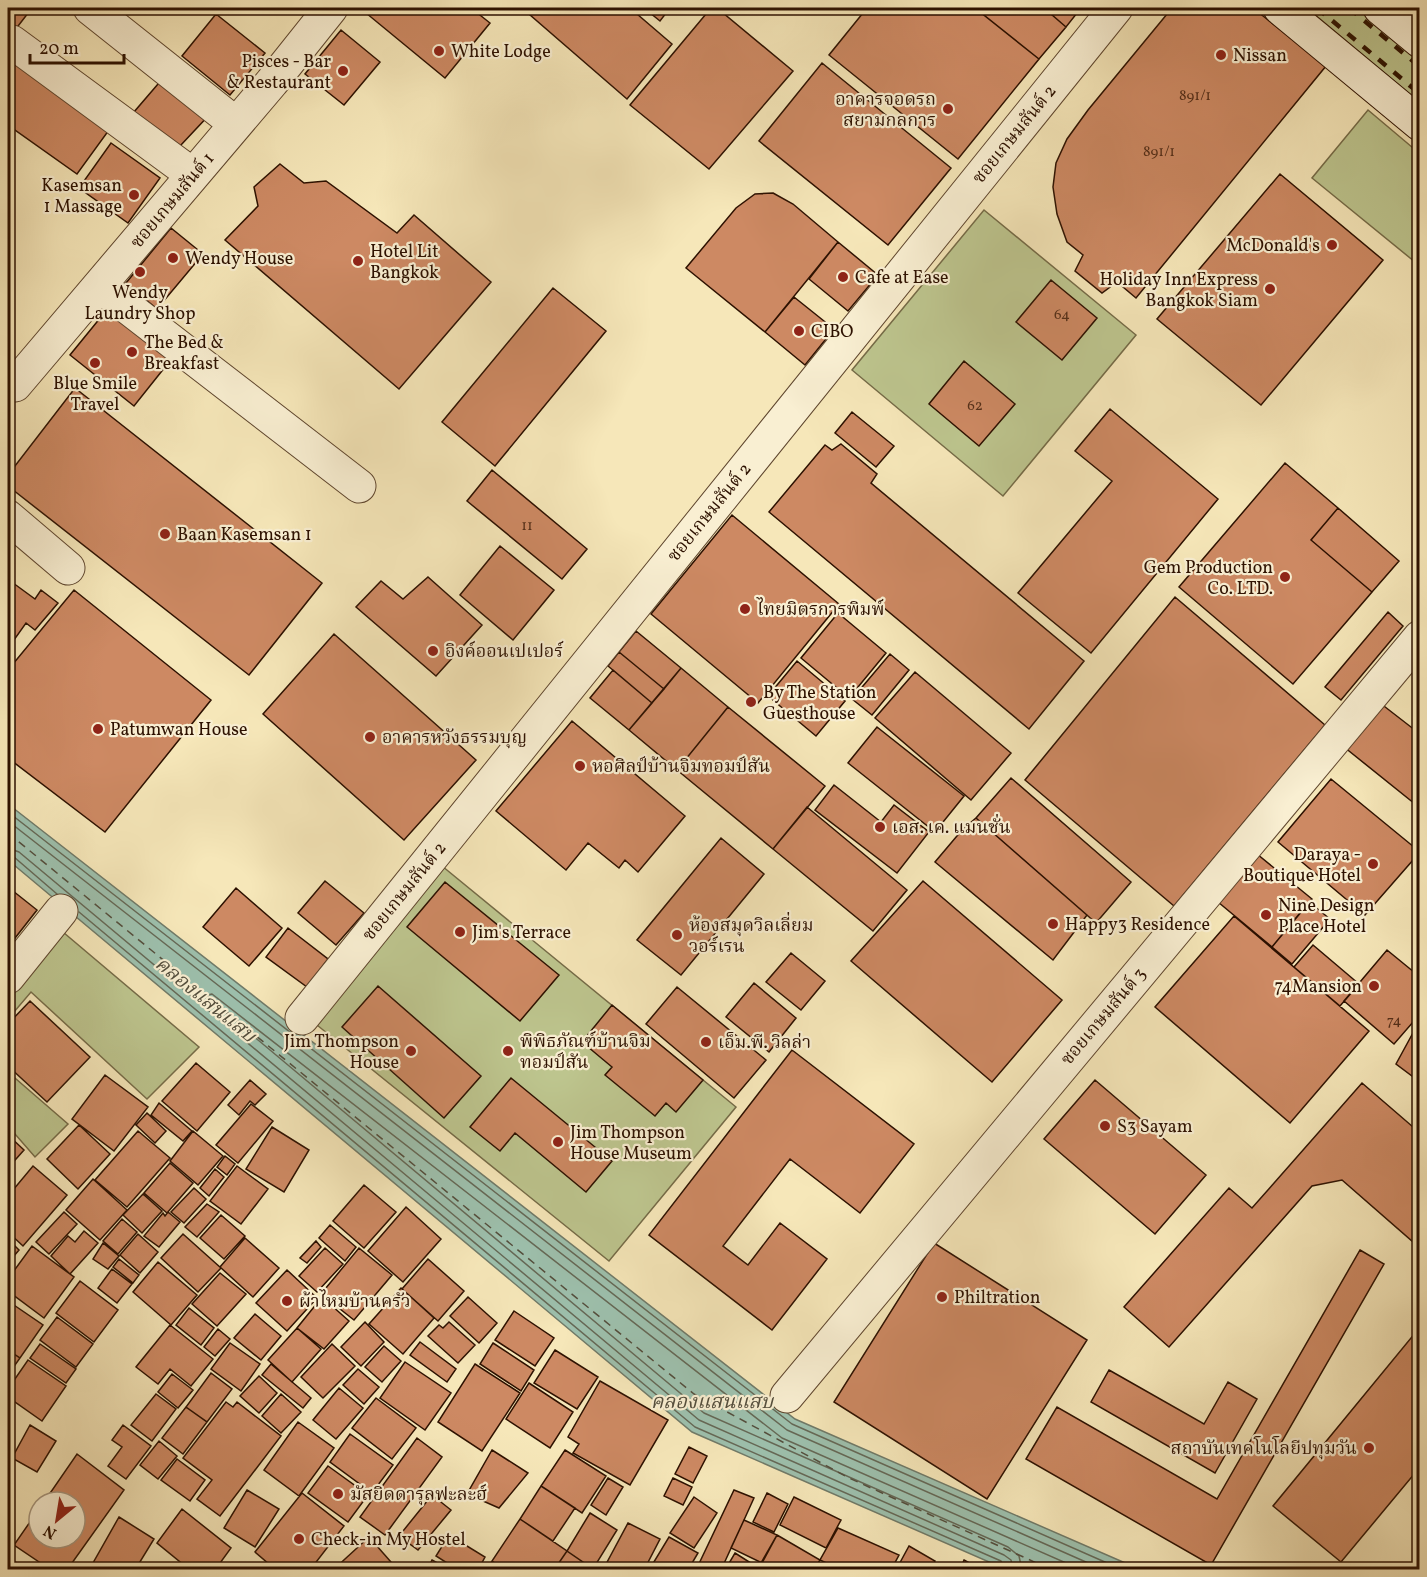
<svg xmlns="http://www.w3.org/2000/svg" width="1427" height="1577" viewBox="0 0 1427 1577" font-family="Vollkorn,'Noto Serif Thai',serif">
<rect width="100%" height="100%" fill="#f6e7b9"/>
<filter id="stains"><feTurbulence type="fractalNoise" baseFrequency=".00333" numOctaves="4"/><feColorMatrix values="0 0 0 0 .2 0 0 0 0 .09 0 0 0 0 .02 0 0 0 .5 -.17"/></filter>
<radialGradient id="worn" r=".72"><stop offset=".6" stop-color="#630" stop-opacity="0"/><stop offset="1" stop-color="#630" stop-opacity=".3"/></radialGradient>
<!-- green -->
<path fill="#bdc58e" stroke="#756b47" stroke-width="1.5" d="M1307,8h55l57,48v46z
M1368,110l51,43 1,104 -5,5 -103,-84z
M984,210l152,125 -133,161 -151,-126z
M442,866l294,241 -127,154 -297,-240z
M57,927l142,120 -52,52 -116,-107 -23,27v-31z
M8,1072l60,52 -33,33 -27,-31z"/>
<!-- water -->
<path fill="#9dc0ad" stroke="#707a68" stroke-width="1.5" d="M8,804l787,615 344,150h-134l-313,-137 -684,-572z"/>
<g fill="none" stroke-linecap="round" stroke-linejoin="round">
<!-- shore -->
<path stroke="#656856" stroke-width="1.5" d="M8,812l784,612 331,146
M8,821l779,609 317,140
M8,848l11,4 680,568 305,135 7,5 2,10
M8,856l6,1 43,37
M79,912l616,515 306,134 4,9
M1022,1570l-3,-14 -11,-9 -304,-134 -495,-414 -1,-4 4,-1 570,444 300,132"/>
<!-- ferry -->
<path stroke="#544e3d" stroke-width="1.5" stroke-dasharray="8 6" stroke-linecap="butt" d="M8,833l686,561 155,84 203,92"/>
</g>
<!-- building -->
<path fill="#cd8963" stroke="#2d1100" stroke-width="1.5" d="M8,8h24l-24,31z
M370,8h101l19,15 -45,55 -79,-65z
M522,8h108l42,36 -45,55z
M644,8h26l-10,13z
M711,8h6l76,63 -84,98 -79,-64z
M867,8h108l64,51 -81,100 -129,-104z
M975,8h69l22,19 -27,32z
M1044,8h37l-15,19z
M1172,8h81l73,58 -190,232 -19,-16 -15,11 -27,-22 8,-16 -16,-13 -10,-28 -4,-27 3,-24 11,-24 21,-29z
M216,14l49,39 -35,42 -48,-39z
M341,30l39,32 -36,43 -39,-31z
M8,58l101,72 -32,44 -69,-49z
M822,63l129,105 -63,77 -129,-104z
M164,77l46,37 -30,32 -46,-34z
M111,143l49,35 -32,45 -49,-35z
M280,164l24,19 22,-2 71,52 17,-18 77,67 -92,107 -174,-149 33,-34 -4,-19z
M1280,174l103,86 -122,145 -104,-86z
M773,193l20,11 45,38 -73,90 -79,-64 50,-60 19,-14z
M171,228l32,26 -46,55 -31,-26z
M838,242l40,33 -30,36 -39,-32z
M1051,280l46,38 -35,42 -46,-38z
M553,288l53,43 -111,135 -53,-44z
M794,297l40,32 -29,36 -40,-33z
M114,301l63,51 -43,54 -64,-51z
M964,361l51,43 -36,42 -50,-42z
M75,388l247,195 -73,92 -241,-189v-11z
M1110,409l108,90 -127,154 -73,-60 94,-112 -37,-30z
M852,412l42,34 -18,21 -41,-34z
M841,444l36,30 -6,9 213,178 -55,68 -260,-217 56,-67 7,5z
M1285,463l53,45 -27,32 61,52 -79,92 -114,-97z
M492,470l95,79 -25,30 -95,-78z
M1338,508l61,53 -27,31 -61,-52z
M732,515l107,89 -81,99 -107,-89z
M500,546l54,44 -41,50 -53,-45z
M428,577l54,48 -46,51 -80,-69 25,-26 22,18z
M9,580l26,19 6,-9 17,13 -23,27 -9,-7 -17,24z
M74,590l137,110 -106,132 -97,-74v-88z
M1175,597l150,128 -151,181 -149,-126z
M1388,612l15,14 -62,74 -16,-13z
M838,613l48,40 -37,45 -48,-40z
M636,631l45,37 -17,21 -45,-37z
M334,634l142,126 -72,80 -141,-126z
M619,652l45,37 -12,14 -44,-37z
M890,654l19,16 -37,45 -20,-16z
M797,661l48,40 -29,35 -48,-40z
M681,668l47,39 -51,63 -48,-40z
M613,670l39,33 -23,27 -39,-32z
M915,672l96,81 -40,47 -96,-82z
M1380,703l40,31v74l-76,-61z
M728,707l97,79 -52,63 -96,-79z
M572,721l113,95 -47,56 -13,-12 -6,8 -31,-25 -22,27 -70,-59z
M877,727l87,69 -29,36 -87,-69z
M1011,778l120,104 -35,41 -120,-105z
M1331,779l89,73 -55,63 -87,-73z
M834,785l47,37 13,-17 35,27 -32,41 -82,-63z
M807,807l100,83 -34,41 -100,-82z
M976,818l111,97 -34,45 -118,-98 27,-32z
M721,838l43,36 -83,101 -44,-35z
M1257,854l55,45 -40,48 -54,-45z
M325,881l39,32 -28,32 -38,-32z
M923,881l139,119 -70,82 -141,-121z
M445,882l114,93 -39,46 -113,-94z
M8,887l29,23 -29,37z
M236,888l46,40 -33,38 -46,-39z
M1309,902l21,17 -38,45 -20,-17z
M1234,916l135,115 -79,92 -135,-116z
M288,928l40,31 -21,28 -41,-30z
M1313,945l46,39 -19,22 -46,-39z
M1387,950l33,27v37l-26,30 -50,-43z
M791,953l34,28 -24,29 -35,-28z
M754,983l42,35 -27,34 -43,-35z
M378,986l103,90 -37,42 -102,-91z
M677,987l89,73 -32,38 -88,-74z
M30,1001l60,56 -43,45 -39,-36v-42z
M612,1005l91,75 -27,32 -10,-9 -11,13 -50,-41 7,-8 -30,-25z
M1420,1020v62l-24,-18z
M792,1050l122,94 -54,69 -70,-54 -67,87 25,19 32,-42 47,36 -55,71 -123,-95z
M196,1063l34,29 -33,39 -35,-30z
M105,1075l43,32 -34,44 -42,-32z
M511,1078l101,83 -26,31 -71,-59 -15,18 -30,-24z
M250,1080l16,14 -11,11 -5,-4 -11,14 -11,-10z
M1095,1080l111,95 -51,59 -111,-95z
M1362,1083l58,50v115l-78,-68 -30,6 -143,161 -45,-40 105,-119 23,20z
M159,1103l33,28 -9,10 -32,-26z
M251,1104l22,17 -35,42 -22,-18z
M147,1113l19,18 -11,12 -19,-18z
M79,1125l31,29 -32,35 -31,-30z
M272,1127l37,23 -25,42 -38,-23z
M138,1131l32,27 -43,49 -32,-27z
M193,1131l30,25 -25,29 -28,-24z
M8,1135l16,15 -16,18z
M225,1156l10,8 -8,11 -10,-8z
M170,1163l23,20 -26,30 -23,-20z
M33,1166l34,29 -44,51 -15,-14v-36z
M237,1166l31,23 -27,35 -31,-23z
M215,1169l9,8 -15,19 -9,-8z
M93,1179l34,31 -27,30 -34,-30z
M364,1185l32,27 -32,36 -31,-27z
M194,1188l12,11 -22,24 -13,-11z
M143,1194l19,17 -20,22 -19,-18z
M207,1204l12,8 -22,25 -12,-10z
M406,1207l35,32 -38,43 -35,-31z
M64,1212l13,12 -28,30 -13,-12z
M168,1212l12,10 -21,25 -15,-11 19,-23 2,3z
M221,1215l24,21 -21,23 -24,-21z
M122,1219l15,13 -19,22 -15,-13z
M330,1225l26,22 -11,14 -26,-23z
M84,1231l14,12 -28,31 -19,-18 17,-20 7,6z
M138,1234l20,18 -18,21 -20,-18z
M183,1234l38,34 -23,24 -37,-34z
M245,1238l34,30 -26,29 -33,-30z
M8,1239l11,11 -11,13z
M316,1241l5,6 -14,16 -7,-5z
M103,1243l16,13 -11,13 -15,-10z
M934,1243l153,97 -100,159 -153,-97z
M32,1246l42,31 -30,41 -36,-27v-12z
M325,1248l18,16 -26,28 -18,-16z
M359,1248l33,27 -38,45 -33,-26z
M1360,1250l24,14 -173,301 -185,-106 31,-52 160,92z
M119,1259l20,16 -6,8 -20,-16z
M428,1259l36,32 -26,30 -36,-32z
M158,1262l39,33 -26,30 -38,-33z
M112,1269l20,15 -15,19 -19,-15z
M287,1270l30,28 -30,33 -31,-28z
M220,1273l26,21 -29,32 -25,-22z
M80,1281l38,29 -24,32 -38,-29z
M401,1288l33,30 -31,36 -34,-30z
M322,1297l27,24 -25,28 -27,-21z
M468,1297l29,26 -18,20 -29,-27z
M8,1301l35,24 -23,33 -12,-8z
M189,1308l25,20 -13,17 -25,-20z
M514,1311l40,27 -19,28 -40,-26z
M255,1314l26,22 -20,24 -27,-22z
M57,1317l36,27 -17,23 -36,-27z
M365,1322l19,20 -23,24 -20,-19z
M449,1322l26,23 -17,18 -30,-27 11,-11 4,3z
M170,1325l43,34 -22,27 -21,-17 -12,15 -22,-17z
M1420,1327v140l-79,95 -68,-56z
M297,1328l24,21 -29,33 -24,-22z
M218,1329l12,10 -15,17 -11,-9z
M420,1342l36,27 -9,13 -37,-27z
M230,1343l30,21 -19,27 -30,-22z
M493,1343l41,27 -13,21 -41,-27z
M40,1344l36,25 -10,14 -36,-25z
M332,1344l23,22 -32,32 -22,-21z
M384,1346l17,15 -19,21 -17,-15z
M8,1350l12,8 -12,17z
M555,1350l43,27 -21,32 -43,-26z
M28,1360l38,26 -24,35 -34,-24v-8z
M405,1362l46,31 -26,37 -45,-32z
M271,1364l40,34 -8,10 -41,-33z
M475,1364l45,29 -38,58 -44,-29z
M358,1369l21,18 -15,17 -21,-19z
M1109,1370l95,54 24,-42 29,17 -42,74 -124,-71z
M211,1373l21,16 -25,33 -21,-15z
M172,1374l21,16 -15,18 -20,-16z
M259,1376l18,17 -18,20 -19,-17z
M600,1381l68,39 -38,65 -57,-32 6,-9 -11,-7z
M529,1383l44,29 -23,36 -44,-29z
M339,1388l24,20 -27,31 -23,-19z
M156,1394l20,15 -24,32 -21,-16z
M281,1394l20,18 -20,21 -19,-17z
M376,1398l40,30 -24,31 -40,-31z
M226,1402l7,5 4,-5 44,34 -61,80 -23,-17 15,-19 -29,-22z
M186,1407l21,15 -24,32 -21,-16z
M8,1412l6,5 -6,11z
M298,1422l36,26 -35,48 -35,-26z
M30,1425l26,16 -19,31 -25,-14z
M123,1425l28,21 -25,33 -18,-13 14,-19 -10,-7z
M350,1434l43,31 -21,28 -42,-31z
M417,1438l25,19 -57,78 -25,-18z
M159,1441l18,15 -19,23 -18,-14z
M689,1447l18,9 -14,27 -18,-9z
M492,1450l36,23 -29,35 -32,-14z
M565,1450l41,26 -24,37 -41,-27z
M77,1454l47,36 -57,80h-16l-37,-25 25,-36v29h36v-36h-31z
M177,1459l28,21 -15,21 -29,-21z
M328,1466l40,29 -20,27 -40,-29z
M608,1478l15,9 -17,28 -15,-10z
M673,1478l19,9 -9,18 -19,-9z
M541,1486l34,22 -22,33 -33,-22z
M247,1490l32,19 -24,38 -31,-19z
M734,1490l20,8 -10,22 -23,50h-25z
M302,1493l42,33 -34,44h-34l-21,-18z
M767,1493l21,11 -14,28 -21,-10z
M432,1495l19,15 -33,40 -19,-14z
M694,1497l23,16 -23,35 -24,-15z
M794,1497l47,23 -15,28 -46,-23z
M182,1509l49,39 -16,22h-25l-33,-27z
M590,1513l27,17 -24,39 -26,-18z
M119,1517l35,22 -19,31h-46z
M520,1519l47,32 -13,19h-49l-13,-9z
M744,1520l33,15 -15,28 -31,-15z
M628,1523l32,16 -16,31h-32l-7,-4z
M838,1528l61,27 -8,15h-50l-21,-10z
M449,1535l36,22 -7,13h-20l-22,-14z
M777,1535l43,25 -6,10h-57z
M369,1537l29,33h-65z
M669,1537l29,16 -10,17h-39z
M909,1546l26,15 -5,9h-34z
M567,1551l26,18v1h-39z
M735,1553l19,12 -3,5h-26z
M9,1557l17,13h-18z
M432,1560l18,10h-23z
M964,1560l18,10h-22z
M492,1561l13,9h-19z"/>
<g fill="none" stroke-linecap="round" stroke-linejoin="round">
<defs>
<path id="street" d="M90,8l146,116
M12,42l181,133
M100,286l259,200
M8,386l7,-1 257,-303 59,-74
M8,517l60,51
M8,977l53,-66
M302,1018l814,-1010
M787,1396l633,-759"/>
<path id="secondary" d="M1280,8l140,116
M1380,8l40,33"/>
</defs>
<!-- street casing -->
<use href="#street" stroke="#5f462e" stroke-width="35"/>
<!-- secondary casing -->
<use href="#secondary" stroke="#2d1100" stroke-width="35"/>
<!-- street -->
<use href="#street" stroke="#f9efd2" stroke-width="33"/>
<!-- secondary -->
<use href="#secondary" stroke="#f9efd2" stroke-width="33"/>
<!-- rail -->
<path stroke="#2d1100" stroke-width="4.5" stroke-dasharray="10 10" stroke-linecap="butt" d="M1317,8l103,86
M1349,8l71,59"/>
</g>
<!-- markers -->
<g fill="#8f2418" stroke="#f9efd2" stroke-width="2">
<circle cx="439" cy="51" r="6"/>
<circle cx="1221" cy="55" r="6"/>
<circle cx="343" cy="71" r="6"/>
<circle cx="948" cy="109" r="6"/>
<circle cx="134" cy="195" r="6"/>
<circle cx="1332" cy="245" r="6"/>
<circle cx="173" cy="258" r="6"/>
<circle cx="358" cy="261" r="6"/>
<circle cx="140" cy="272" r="6"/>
<circle cx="843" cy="277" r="6"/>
<circle cx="1270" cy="289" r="6"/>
<circle cx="799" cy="331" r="6"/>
<circle cx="132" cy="352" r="6"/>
<circle cx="95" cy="363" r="6"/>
<circle cx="165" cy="534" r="6"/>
<circle cx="1285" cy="577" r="6"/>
<circle cx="745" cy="609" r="6"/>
<circle cx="433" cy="651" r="6"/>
<circle cx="751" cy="702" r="6"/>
<circle cx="98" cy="729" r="6"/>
<circle cx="370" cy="737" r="6"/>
<circle cx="580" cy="766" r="6"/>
<circle cx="880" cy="827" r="6"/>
<circle cx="1373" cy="864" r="6"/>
<circle cx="1266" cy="915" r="6"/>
<circle cx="1053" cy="924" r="6"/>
<circle cx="460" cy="932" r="6"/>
<circle cx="677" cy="935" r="6"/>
<circle cx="1374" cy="986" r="6"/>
<circle cx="706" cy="1042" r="6"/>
<circle cx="411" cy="1051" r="6"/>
<circle cx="508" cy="1051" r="6"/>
<circle cx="1105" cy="1126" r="6"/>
<circle cx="558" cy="1142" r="6"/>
<circle cx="942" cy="1297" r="6"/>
<circle cx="287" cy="1301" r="6"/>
<circle cx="1369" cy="1448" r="6"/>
<circle cx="338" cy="1494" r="6"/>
<circle cx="299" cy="1539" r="6"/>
</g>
<g text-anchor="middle" stroke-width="4.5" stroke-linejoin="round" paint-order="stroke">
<!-- number labels -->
<g font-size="15" fill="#552f19">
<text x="1195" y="100">891/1</text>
<text x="1159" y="156">891/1</text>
<text x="1062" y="319">64</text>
<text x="975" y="410">62</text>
<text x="527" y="530">11</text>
<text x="1394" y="1025">74</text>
</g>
<!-- poi labels -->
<g font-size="18" fill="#2d1100" stroke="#f9efd2" text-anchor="start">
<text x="451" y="57">White Lodge</text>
<text x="1233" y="61">Nissan</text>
<text x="331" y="67" text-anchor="end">Pisces - Bar<tspan x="331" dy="21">&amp; Restaurant</tspan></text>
<text x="936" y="105" text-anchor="end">อาคารจอดรถ<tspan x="936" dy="21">สยามกลการ</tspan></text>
<text x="122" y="191" text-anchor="end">Kasemsan<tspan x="122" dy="21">1 Massage</tspan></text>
<text x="1320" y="251" text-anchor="end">McDonald's</text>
<text x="370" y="257">Hotel Lit<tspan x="370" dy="21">Bangkok</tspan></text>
<text x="185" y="264">Wendy House</text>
<text x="855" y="283">Cafe at Ease</text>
<text x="1258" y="285" text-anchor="end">Holiday Inn Express<tspan x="1258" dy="21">Bangkok Siam</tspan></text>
<text x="140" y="298" text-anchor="middle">Wendy<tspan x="140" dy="21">Laundry Shop</tspan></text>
<text x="811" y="337">CIBO</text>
<text x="144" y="348">The Bed &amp;<tspan x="144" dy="21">Breakfast</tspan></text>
<text x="95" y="389" text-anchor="middle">Blue Smile<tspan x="95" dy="21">Travel</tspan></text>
<text x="177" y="540">Baan Kasemsan 1</text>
<text x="1273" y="573" text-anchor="end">Gem Production<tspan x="1273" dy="21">Co. LTD.</tspan></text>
<text x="757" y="615">ไทยมิตรการพิมพ์</text>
<text x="445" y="657">อิงค์ออนเปเปอร์</text>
<text x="763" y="698">By The Station<tspan x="763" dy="21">Guesthouse</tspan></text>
<text x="110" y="735">Patumwan House</text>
<text x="382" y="743">อาคารหวังธรรมบุญ</text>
<text x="592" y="772">หอศิลป์บ้านจิมทอมป์สัน</text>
<text x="892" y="833">เอส. เค. แมนชั่น</text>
<text x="1361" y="860" text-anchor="end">Daraya -<tspan x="1361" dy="21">Boutique Hotel</tspan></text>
<text x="1278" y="911">Nine Design<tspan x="1278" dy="21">Place Hotel</tspan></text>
<text x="1065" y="930">Happy3 Residence</text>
<text x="689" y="931">ห้องสมุดวิลเลี่ยม<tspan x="689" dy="21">วอร์เรน</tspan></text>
<text x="472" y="938">Jim's Terrace</text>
<text x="1362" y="992" text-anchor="end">74Mansion</text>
<text x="399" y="1047" text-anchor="end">Jim Thompson<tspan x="399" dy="21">House</tspan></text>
<text x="520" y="1047">พิพิธภัณฑ์บ้านจิม<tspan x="520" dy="21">ทอมป์สัน</tspan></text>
<text x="718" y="1048">เอ็ม.พี. วิลล่า</text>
<text x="1117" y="1132">S3 Sayam</text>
<text x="570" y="1138">Jim Thompson<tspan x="570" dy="21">House Museum</tspan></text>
<text x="954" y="1303">Philtration</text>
<text x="299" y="1307">ผ้าไหมบ้านครัว</text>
<text x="1357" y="1454" text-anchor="end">สถาบันเทคโนโลยีปทุมวัน</text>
<text x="350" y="1500">มัสยิดดารุลฟะละฮ์</text>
<text x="311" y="1545">Check-in My Hostel</text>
</g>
<!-- street labels -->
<g font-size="18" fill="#2d1100" stroke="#f9efd2">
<text transform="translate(1014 134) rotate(-51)" y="6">ซอยเกษมสันต์ 2</text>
<text transform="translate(172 200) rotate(-50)" y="6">ซอยเกษมสันต์ 1</text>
<text transform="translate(709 512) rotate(-51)" y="6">ซอยเกษมสันต์ 2</text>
<text transform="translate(404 891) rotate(-51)" y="6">ซอยเกษมสันต์ 2</text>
<text transform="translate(1103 1016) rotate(-50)" y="6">ซอยเกษมสันต์ 3</text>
</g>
<!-- water labels -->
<g font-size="20" font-style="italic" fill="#544e3d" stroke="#f9efd2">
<text transform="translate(206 999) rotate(39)" y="7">คลองแสนแสบ</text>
<text x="712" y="1408">คลองแสนแสบ</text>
</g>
</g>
<!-- margin -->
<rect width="1427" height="1577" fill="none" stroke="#f6e7b9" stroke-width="30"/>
<rect x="9" y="9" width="1409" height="1559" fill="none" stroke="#2d1100" stroke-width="3"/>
<rect x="15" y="15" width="1397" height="1547" fill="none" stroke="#2d1100" stroke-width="1.5"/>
<!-- north arrow -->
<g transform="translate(57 1520) rotate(210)"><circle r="28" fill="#f9efd2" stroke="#a7967e" stroke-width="1.5"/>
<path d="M0-4.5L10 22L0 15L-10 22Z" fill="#8f2418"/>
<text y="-9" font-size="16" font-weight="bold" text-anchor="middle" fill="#2d1100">N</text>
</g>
<!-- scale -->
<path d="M30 54v9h94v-9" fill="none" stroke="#2d1100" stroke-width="3"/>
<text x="39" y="54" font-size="18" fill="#2d1100" stroke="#f9efd2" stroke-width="4.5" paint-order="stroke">20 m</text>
<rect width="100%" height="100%" filter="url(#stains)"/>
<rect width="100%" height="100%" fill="url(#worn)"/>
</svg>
